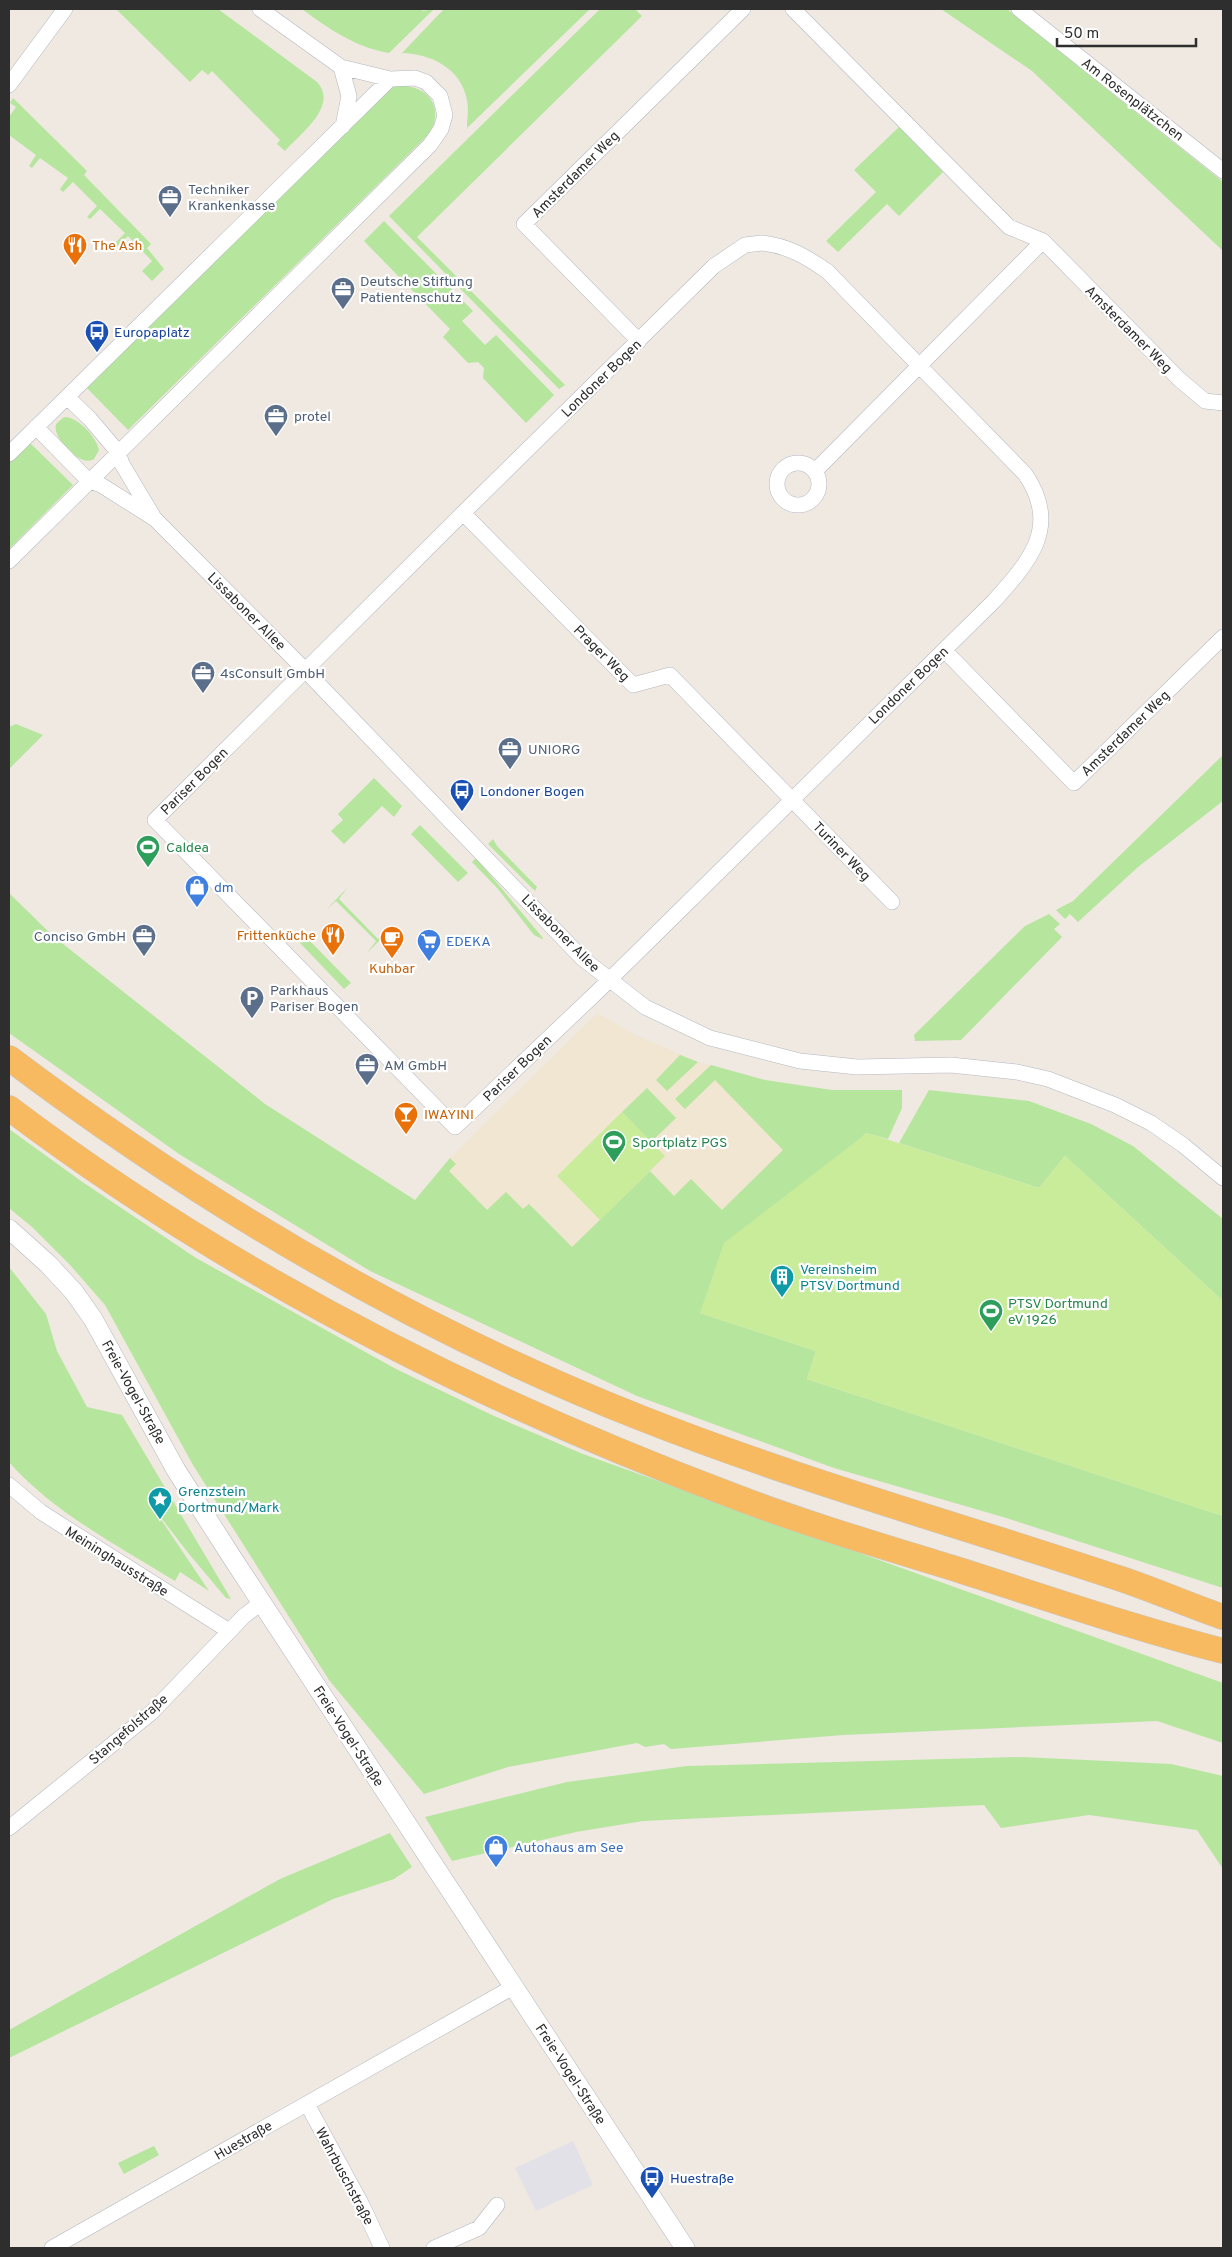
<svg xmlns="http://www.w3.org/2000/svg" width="1232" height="2257" viewBox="0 0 1232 2257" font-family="Overpass,sans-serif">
<rect width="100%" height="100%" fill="#efe9e1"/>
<!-- industrial -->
<path fill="#e3e1e8" d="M573,2141l20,44 -57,26 -21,-43z"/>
<!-- education -->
<path fill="#f0e6d1" d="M597,1013l39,22 62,27 67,18 67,10 -132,223 -269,-118 24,-31 -5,-6z"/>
<!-- green -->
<path fill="#b6e59e" d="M116,9h102l99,73c22,24 -17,52 -32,69l-8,-7 3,-4 -68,-69 -4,4 -6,-5 -12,12z
M302,9h118l3,2 11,-2 -45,44c-34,-6 -60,-24 -87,-44z
M444,9h146l-123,119c0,-9 2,-18 0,-28 -6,-32 -36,-46 -65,-47z
M600,9h35l7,7 -225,221 148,148 -6,4 -170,-173z
M941,9h66l216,173v69l-191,-180z
M396,86c30,-2 49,19 34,47l-302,297 -43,-44 299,-295z
M13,98l74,73 -3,4 67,69 -4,4 17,21 -12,12 -10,-10 10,-10 -24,-25 -11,11 -3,-3 11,-11 -25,-24 -10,10 -3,-2 10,-11 -24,-24 -10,10 -3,-3 8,-11 -28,-20 -8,10 -3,-2 7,-11 -27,-20v-18l7,-10 -6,-4z
M899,127l44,45 -44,44 -12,-12 -49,48 -12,-11 50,-49 -22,-22z
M384,221l89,90 -11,10 23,24 11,-10 58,60 -28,28 -43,-45 1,-10 -6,-6 -10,1 -25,-26 7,-8 -86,-88z
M64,417c14,0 32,19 35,33l-5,9c-14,9 -42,-21 -38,-35z
M28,441l45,44 -64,64v-89z
M16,724l27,11 -34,34v-42z
M1223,755v46l-85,66 -60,55 -8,-8 -5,5 -9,-9 17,-9z
M374,778l28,28 -8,11 -12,-11 -38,38 -13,-13 12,-11 -5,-6z
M420,825l48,48 -10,9 -47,-48z
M493,839l4,7 40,41 -2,4 -47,-47z
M476,858l67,80 -1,1 -8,-4 -36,-46 -26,-27z
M347,888l-8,11 39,40 11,-8 -22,22 9,-12 -40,-40 -10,9z
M9,893l44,43 212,168 150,96 35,-42 6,6 -7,7 38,39 19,-18 17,17 6,-5 43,43 78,-76 24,25 17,-17 31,31 61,-60 -68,-70 -30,29 -10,-10 36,-34 54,15 67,10h70v18l-14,31 -22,-6 -166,180 116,38 -9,28 416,137v72l-220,-71 -169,-49 -197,-72 -267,-125 -191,-117 -170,-121z
M1049,914l11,10 -6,5 8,8 -101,103 -46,1 -1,-6 111,-109z
M306,937l45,46 -7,6 -44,-46z
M680,1055l18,7 -31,29 -11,-11z
M647,1088l29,30 -25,24 -29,-30z
M929,1090l100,11 62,23 42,22 90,73v82l-158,-145 -26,32 -140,-45z
M9,1129l72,52 115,77 200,111 98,47 89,38 640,229v60l-66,-22 -314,14 -172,14 -7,-5 -19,3 -8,-4 -129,24 -84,27 -95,-114 -136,-215 -88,-160 -34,-39 -39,-39 -23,-19z
M9,1267l37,47 11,37 30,56 35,8 109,184 -5,-1 -37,-44 -37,-48 57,85 -29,-19 -5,9c-58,-36 -121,-68 -166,-119z
M1022,1757l149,7 52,12v93l-26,-39 -108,-15 -88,13 -17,-23 -341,16 -67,11 -124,29 -27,-44 142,-35 120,-16z
M390,1833l22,34 -18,12 -61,20 -324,159v-28l271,-151z
M154,2146l5,9 -35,19 -6,-11z"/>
<!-- pitch -->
<path fill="#c9ec9a" d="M622,1112l43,44 -65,64 -43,-44z
M867,1133l172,55 26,-32 158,145v215l-416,-137 9,-28 -116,-38 24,-70z"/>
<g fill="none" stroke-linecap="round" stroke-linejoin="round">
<defs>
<path id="minor" d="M793,9l216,218 34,14 136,138 26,22 18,2
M1019,9l204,162
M341,67l8,29 -6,30
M9,85l56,-76
M762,243c26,3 43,13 65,28l198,203c36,52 5,87 -31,127l-397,391 -142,135 -300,-307 308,-307 251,-247 31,-21z
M639,341l-115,-117 219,-215
M67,397l23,22 28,33 4,12 31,52
M36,427l53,54 12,4 54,34 150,151 277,288 63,49 65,31 90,23 57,6 94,-2 66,7 31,7 67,26 36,18 32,22 40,33
M9,454l381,-375
M777 484a21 21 0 1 1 42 0a21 21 0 1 1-42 0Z
M815,471l228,-230
M463,513l170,172 37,-10 222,227
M9,561l421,-416 11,-16 4,-14 -5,-19 -14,-14 -11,-4 -25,1 -49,-12 -81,-58
M944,650l130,133 149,-146
M9,1485l32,27 25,16 163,103
M9,1828l142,-115 93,-97 17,-13
M307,2104l55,101 20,43
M52,2248l461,-261
M434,2248l45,-20 18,-23"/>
<path id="tertiary" d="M9,1229l39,35 26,28 19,27 83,151 57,89 452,689"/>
<path id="trunk" d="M9,1058c194,146 406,271 632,360 154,61 312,105 468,157 39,12 76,29 114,42
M9,1108c221,167 468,292 727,389 73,28 149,50 223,73 88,28 175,58 264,81"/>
</defs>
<!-- minor casing -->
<use href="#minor" stroke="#b4b7c1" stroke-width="16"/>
<!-- tertiary casing -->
<use href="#tertiary" stroke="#b4b7c1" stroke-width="20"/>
<!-- trunk casing -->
<use href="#trunk" stroke="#c9c9c9" stroke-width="26"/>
<!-- minor -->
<use href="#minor" stroke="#fff" stroke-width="15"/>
<!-- tertiary -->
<use href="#tertiary" stroke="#fff" stroke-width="19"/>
<!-- trunk -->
<use href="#trunk" stroke="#f8ba60" stroke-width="25"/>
</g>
<!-- icons -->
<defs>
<symbol id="office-pin" viewBox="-11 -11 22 30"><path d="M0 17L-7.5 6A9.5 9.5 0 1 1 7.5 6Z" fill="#5c6f8a" stroke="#fff"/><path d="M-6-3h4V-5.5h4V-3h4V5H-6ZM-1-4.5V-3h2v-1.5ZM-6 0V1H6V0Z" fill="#fff"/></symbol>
<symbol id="restaurant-pin" viewBox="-11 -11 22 30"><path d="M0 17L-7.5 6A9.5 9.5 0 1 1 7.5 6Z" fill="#e8710a" stroke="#fff"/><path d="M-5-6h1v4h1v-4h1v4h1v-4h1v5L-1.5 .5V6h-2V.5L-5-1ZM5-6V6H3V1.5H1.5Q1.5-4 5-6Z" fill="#fff"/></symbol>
<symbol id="bus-pin" viewBox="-11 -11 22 30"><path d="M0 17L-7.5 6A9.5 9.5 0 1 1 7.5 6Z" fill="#1a4fb4" stroke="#fff"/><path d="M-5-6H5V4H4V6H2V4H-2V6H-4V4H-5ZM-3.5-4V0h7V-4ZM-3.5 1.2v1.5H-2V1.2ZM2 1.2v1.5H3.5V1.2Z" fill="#fff"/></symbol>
<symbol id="stadium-pin" viewBox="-11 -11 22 30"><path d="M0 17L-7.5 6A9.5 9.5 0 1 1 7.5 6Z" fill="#2e9e5b" stroke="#fff"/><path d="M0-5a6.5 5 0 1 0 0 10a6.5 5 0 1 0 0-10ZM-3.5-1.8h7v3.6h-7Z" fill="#fff"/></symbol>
<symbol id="shop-pin" viewBox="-11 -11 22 30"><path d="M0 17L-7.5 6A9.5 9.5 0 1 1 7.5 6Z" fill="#3f7fe0" stroke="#fff"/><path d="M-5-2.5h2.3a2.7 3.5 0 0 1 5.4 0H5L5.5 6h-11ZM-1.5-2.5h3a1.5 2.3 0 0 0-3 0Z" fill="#fff"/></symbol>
<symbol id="cafe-pin" viewBox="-11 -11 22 30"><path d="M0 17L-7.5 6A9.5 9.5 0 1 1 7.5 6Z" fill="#e8710a" stroke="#fff"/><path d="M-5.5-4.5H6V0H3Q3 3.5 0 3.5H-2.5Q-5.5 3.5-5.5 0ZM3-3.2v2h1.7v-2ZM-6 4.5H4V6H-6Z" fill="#fff"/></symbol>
<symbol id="supermarket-pin" viewBox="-11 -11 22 30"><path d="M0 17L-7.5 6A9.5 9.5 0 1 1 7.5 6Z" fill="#3f7fe0" stroke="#fff"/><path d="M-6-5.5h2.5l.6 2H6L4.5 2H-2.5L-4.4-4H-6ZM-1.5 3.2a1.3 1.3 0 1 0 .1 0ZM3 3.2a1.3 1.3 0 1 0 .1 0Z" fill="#fff"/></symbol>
<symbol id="parking-pin" viewBox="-11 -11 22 30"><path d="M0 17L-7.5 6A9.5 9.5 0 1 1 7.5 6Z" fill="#5c6f8a" stroke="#fff"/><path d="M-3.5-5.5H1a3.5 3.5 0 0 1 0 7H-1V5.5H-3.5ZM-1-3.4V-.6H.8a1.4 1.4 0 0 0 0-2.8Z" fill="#fff"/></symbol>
<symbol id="bar-pin" viewBox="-11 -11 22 30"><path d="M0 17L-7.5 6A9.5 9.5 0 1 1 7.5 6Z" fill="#e8710a" stroke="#fff"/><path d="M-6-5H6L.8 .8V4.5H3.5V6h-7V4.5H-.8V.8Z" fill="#fff"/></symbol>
<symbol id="building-pin" viewBox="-11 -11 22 30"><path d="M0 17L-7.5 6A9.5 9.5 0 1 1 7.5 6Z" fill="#0f9aa8" stroke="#fff"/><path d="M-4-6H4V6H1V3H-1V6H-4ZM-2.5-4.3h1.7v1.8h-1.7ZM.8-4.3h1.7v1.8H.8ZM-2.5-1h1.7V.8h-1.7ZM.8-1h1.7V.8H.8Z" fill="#fff"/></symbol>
<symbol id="sight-pin" viewBox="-11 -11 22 30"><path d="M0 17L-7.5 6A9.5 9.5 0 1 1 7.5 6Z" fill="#0f9aa8" stroke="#fff"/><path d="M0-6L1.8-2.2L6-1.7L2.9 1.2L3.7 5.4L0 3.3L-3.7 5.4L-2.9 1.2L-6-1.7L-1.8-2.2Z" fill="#fff"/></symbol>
</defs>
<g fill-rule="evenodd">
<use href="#office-pin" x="156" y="183" width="28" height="38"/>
<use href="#restaurant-pin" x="61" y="231" width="28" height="38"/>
<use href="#office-pin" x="329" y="275" width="28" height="38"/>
<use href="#bus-pin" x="83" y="318" width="28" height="38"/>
<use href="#office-pin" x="262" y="402" width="28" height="38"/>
<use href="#office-pin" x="189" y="659" width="28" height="38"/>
<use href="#office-pin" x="496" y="735" width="28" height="38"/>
<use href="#bus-pin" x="448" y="777" width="28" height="38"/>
<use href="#stadium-pin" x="134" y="833" width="28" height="38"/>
<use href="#shop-pin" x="183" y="873" width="28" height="38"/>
<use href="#restaurant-pin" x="319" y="921" width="28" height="38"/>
<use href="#office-pin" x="130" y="922" width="28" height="38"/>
<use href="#cafe-pin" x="378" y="924" width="28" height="38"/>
<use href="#supermarket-pin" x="415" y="927" width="28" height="38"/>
<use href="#parking-pin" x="238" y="984" width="28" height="38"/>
<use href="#office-pin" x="353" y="1051" width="28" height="38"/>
<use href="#bar-pin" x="392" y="1100" width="28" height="38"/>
<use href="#stadium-pin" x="600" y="1128" width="28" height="38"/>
<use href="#building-pin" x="768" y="1263" width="28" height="38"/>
<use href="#stadium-pin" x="977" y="1297" width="28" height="38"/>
<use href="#sight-pin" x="146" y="1485" width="28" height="38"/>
<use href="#shop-pin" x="482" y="1833" width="28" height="38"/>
<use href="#bus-pin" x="638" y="2164" width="28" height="38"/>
</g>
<g text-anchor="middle" stroke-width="4.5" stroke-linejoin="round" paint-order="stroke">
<!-- street labels -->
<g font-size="14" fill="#2e2e2e" stroke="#fff">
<text transform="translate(1133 99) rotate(38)" y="5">Am Rosenplätzchen</text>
<text transform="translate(575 174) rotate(-45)" y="5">Amsterdamer Weg</text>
<text transform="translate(1129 329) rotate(45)" y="5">Amsterdamer Weg</text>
<text transform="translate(601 378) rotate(-44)" y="5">Londoner Bogen</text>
<text transform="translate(247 611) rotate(45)" y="5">Lissaboner Allee</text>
<text transform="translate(602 653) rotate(45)" y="5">Prager Weg</text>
<text transform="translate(908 685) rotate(-44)" y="5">Londoner Bogen</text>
<text transform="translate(1125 733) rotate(-44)" y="5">Amsterdamer Weg</text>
<text transform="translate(194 781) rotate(-45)" y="5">Pariser Bogen</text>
<text transform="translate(842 851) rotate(46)" y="5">Turiner Weg</text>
<text transform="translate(561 933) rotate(45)" y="5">Lissaboner Allee</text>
<text transform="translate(517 1068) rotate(-44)" y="5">Pariser Bogen</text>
<text transform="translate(134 1392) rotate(61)" y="5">Freie-Vogel-Straße</text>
<text transform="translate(117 1561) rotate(32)" y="5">Meininghausstraße</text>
<text transform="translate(128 1729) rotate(-41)" y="5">Stangefolstraße</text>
<text transform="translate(349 1736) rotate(57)" y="5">Freie-Vogel-Straße</text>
<text transform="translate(571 2074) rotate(57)" y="5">Freie-Vogel-Straße</text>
<text transform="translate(243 2140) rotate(-30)" y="5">Huestraße</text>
<text transform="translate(345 2176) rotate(62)" y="5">Wahrbuschstraße</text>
</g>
<!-- service labels -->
<g font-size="14" fill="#4e5e75" stroke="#fff" text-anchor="start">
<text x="188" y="194">Techniker<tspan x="188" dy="16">Krankenkasse</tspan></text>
<text x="360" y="286">Deutsche Stiftung<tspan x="360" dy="16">Patientenschutz</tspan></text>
<text x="294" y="421">protel</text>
<text x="220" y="678">4sConsult GmbH</text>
<text x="528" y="754">UNIORG</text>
<text x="126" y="941" text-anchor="end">Conciso GmbH</text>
<text x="270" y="995">Parkhaus<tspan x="270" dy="16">Pariser Bogen</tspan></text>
<text x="384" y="1070">AM GmbH</text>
</g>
<!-- food labels -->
<g font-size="14" fill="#c56008" stroke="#fff" text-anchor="start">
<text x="92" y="250">The Ash</text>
<text x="316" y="940" text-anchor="end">Frittenküche</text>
<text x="392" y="973" text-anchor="middle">Kuhbar</text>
<text x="424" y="1119">IWAYINI</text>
</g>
<!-- transit labels -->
<g font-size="14" fill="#164399" stroke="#fff" text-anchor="start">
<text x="114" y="337">Europaplatz</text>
<text x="480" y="796">Londoner Bogen</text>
<text x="670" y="2183">Huestraße</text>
</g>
<!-- leisure labels -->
<g font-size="14" fill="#27864d" stroke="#fff" text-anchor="start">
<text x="166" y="852">Caldea</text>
<text x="632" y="1147">Sportplatz PGS</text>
<text x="1008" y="1308">PTSV Dortmund<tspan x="1008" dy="16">eV 1926</tspan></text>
</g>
<!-- shop labels -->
<g font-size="14" fill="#366cbe" stroke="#fff" text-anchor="start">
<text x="214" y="892">dm</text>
<text x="446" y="946">EDEKA</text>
<text x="514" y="1852">Autohaus am See</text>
</g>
<!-- culture labels -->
<g font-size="14" fill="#0d838f" stroke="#fff" text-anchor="start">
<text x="800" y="1274">Vereinsheim<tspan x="800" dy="16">PTSV Dortmund</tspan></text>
<text x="178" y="1496">Grenzstein<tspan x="178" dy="16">Dortmund/Mark</tspan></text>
</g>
</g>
<!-- border -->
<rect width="1232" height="2257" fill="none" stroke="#2e2e2e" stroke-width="20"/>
<!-- scale -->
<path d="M1057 38v8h139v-8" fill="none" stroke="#2e2e2e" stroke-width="2.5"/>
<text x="1064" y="38" font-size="15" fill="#2e2e2e" stroke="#ffffff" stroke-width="4" paint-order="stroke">50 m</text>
</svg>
